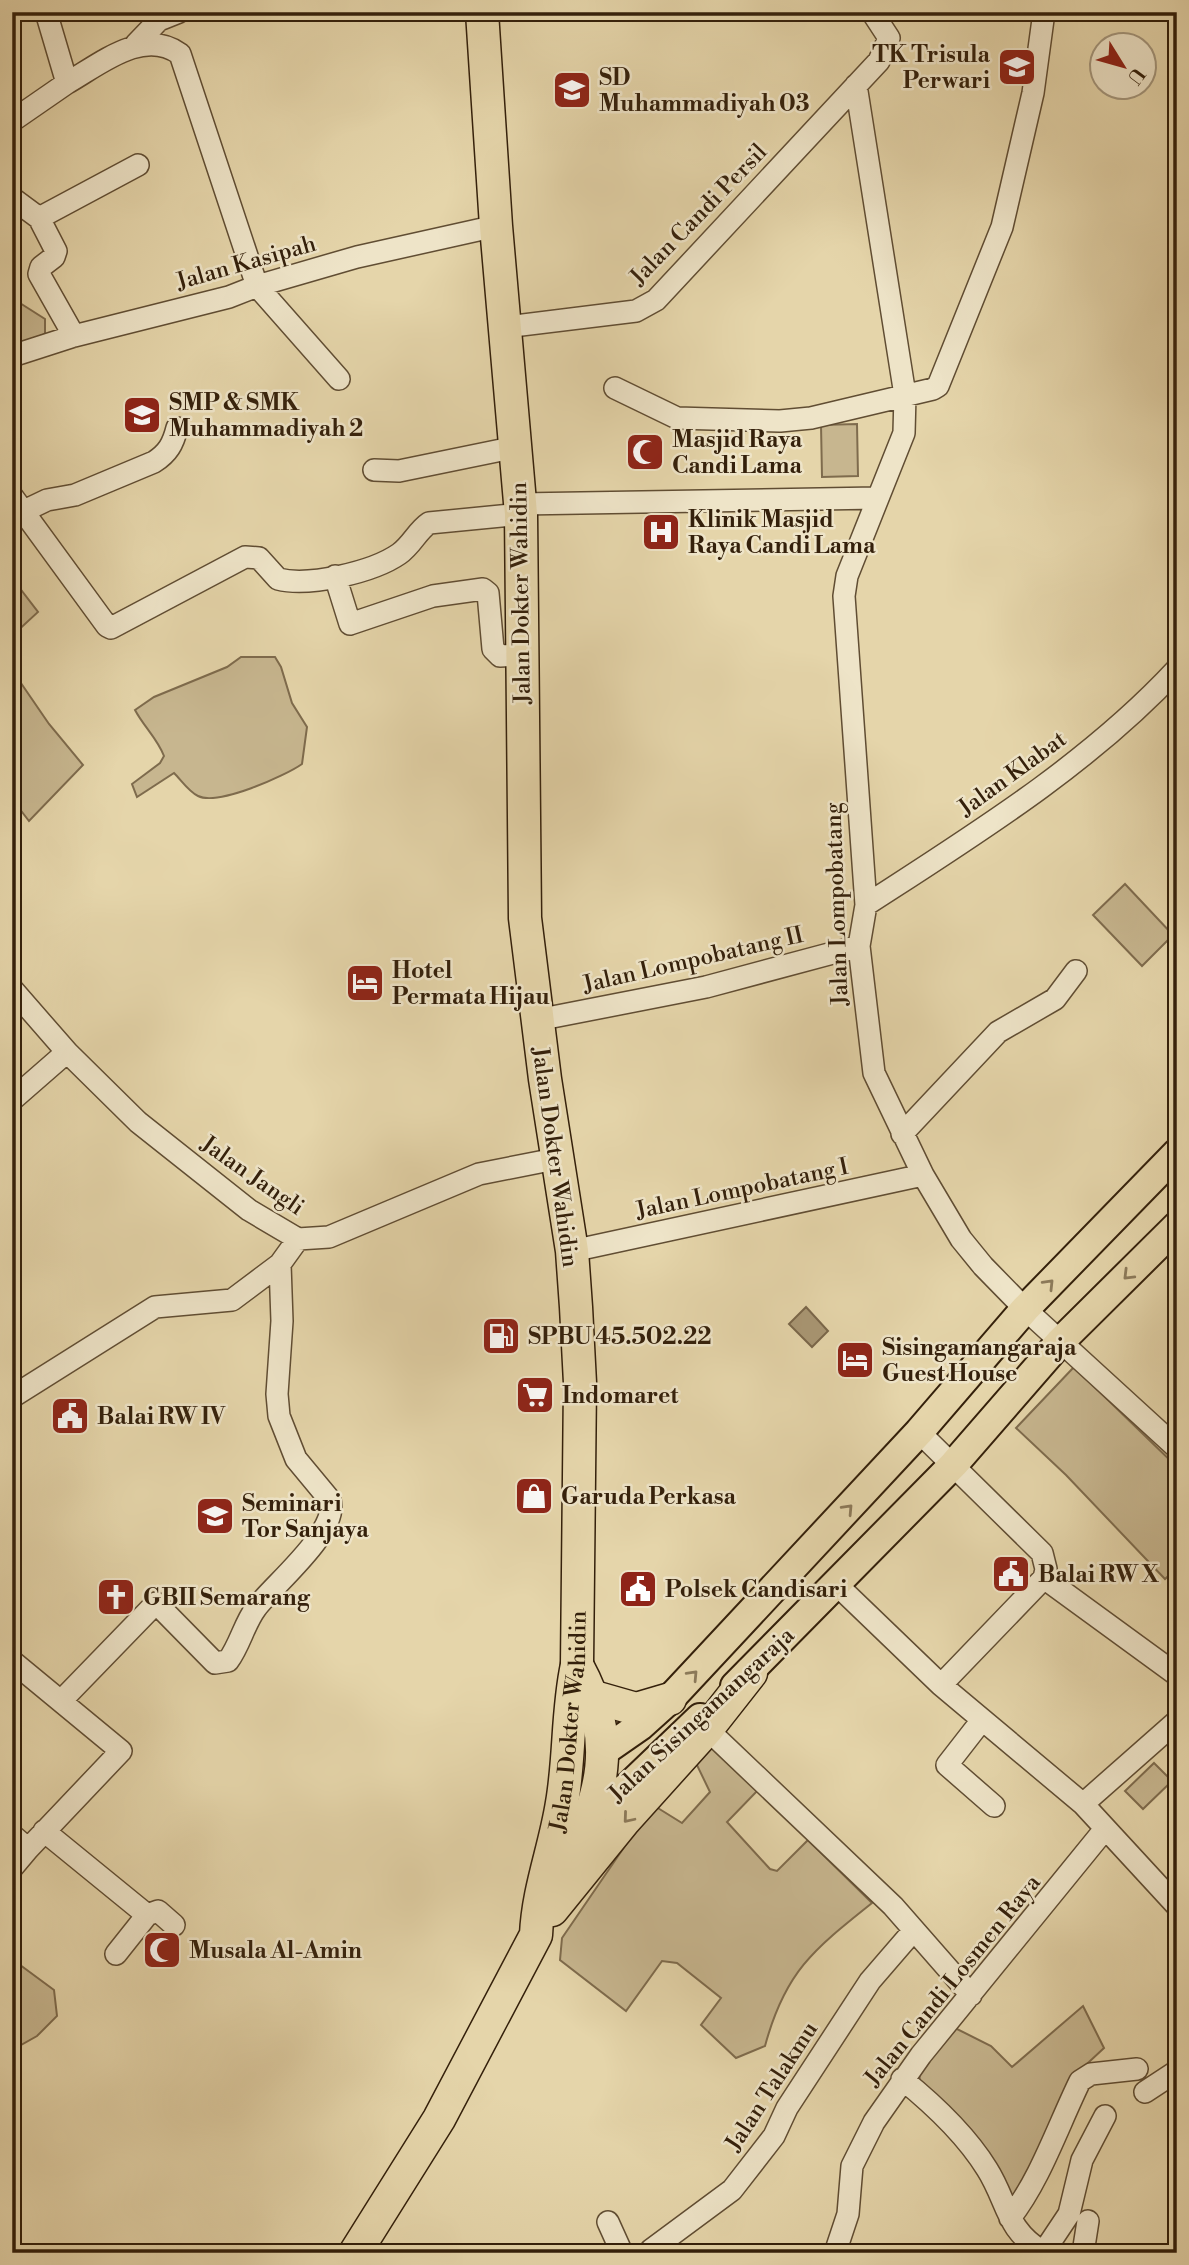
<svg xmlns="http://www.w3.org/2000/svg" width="1189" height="2265" viewBox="0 0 1189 2265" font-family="'Libre Bodoni',serif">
<rect width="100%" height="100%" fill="#e5d5aa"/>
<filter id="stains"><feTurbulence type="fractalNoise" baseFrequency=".00286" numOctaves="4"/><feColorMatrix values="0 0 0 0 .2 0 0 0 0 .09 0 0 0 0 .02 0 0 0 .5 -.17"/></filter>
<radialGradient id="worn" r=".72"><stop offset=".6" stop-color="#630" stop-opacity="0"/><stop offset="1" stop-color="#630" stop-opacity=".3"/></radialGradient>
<!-- green -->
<path fill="#c7b68f" stroke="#7e6b4d" stroke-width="2" d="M12,298l33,21v15l-33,13z
M857,424l1,52 -36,1 -1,-52z
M12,578l26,34 -26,24z
M241,657h34l6,10 11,36 15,24 -5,37c-17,12 -84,42 -104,32 -9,-4 -17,-16 -24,-23l-37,24 -5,-13 28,-21 4,-7c-7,-18 -20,-29 -29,-46l19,-13 73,-30z
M12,670l37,54 34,41 -54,56 -17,-22z
M1125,884l48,51 -31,31 -49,-51z
M1074,1367l103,100v101l-12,11 -99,-104 -50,-47z
M712,1741l48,47 -33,34 43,47 7,2 31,-31 64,63c-59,47 -87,69 -107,143l-29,12 -35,-33 20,-27 -44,-35 -15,-2 -36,50 -66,-51 2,-22 91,-133 29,18 28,-31 -16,-33z
M1154,1763l18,18 -29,28 -18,-18z
M12,1959l42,31 3,26 -20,20 -25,14z
M1083,2006l21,42 -29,27 -44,105 -24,22 -87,-119 -1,-13 36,-42 36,18 21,21z"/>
<!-- water -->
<path fill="#a99774" stroke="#7a674a" stroke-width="2" d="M806,1307l22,24 -16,16 -23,-23z"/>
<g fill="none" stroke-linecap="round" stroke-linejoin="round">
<defs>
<path id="minor" d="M46,12l21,71c32,-18 76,-56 113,-29l77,232 82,93
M136,44l23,-24 20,-8
M856,85l49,310 -1,38 -57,143 -3,20 22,309 -7,41 15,127 49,102 38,64 22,27 42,43 152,139
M12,121l55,-38
M12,198l27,20 17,33 -2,6 -13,10 -2,7 35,62
M39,218l99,-53
M506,327l130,-16 20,-11 223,-239 10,-23 -17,-26
M12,356l62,-20 155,-39 28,-11 100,-29 139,-31
M615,388l62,30 103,3 31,-3 122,-29 5,-3 64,-159 31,-134 11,-81
M374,470l25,1 117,-24
M12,496l95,130 4,2 134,-71 14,1 19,21c31,8 95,-7 121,-25 13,-9 18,-23 30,-31l92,-9
M520,504l357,-6
M24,511l23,-11 28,-5 79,-33c14,-9 19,-18 23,-34
M335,576l15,48 83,-28 50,-7 5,4 5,56 7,7 21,-1
M866,905c108,-70 223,-141 311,-236
M12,989l55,63 71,70 111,88 49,29 31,-2 150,-63 71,-14 9,2
M537,1020l169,-33 153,-41
M12,1100l55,-48
M902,1134l96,-102 57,-33 21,-28
M572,1251l351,-76
M12,1397l143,-90 77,-7 48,-36 18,-25
M919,1432l123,121 4,16 -2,9 -103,107
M1044,1578l133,97
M836,1584l105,101 142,119 94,102
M12,1661l109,90 -93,98 -16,-14
M61,1701l95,-98 59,60 13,-2c12,-16 16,-37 28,-53 17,-23 84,-77 74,-108l-34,-41 -17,-43 -2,-22 5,-73 -2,-57
M982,1720l-35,45 47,41
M707,1729l186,177 78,89
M1083,1804l94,-83
M44,1831l103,84 -31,39
M12,1868l16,-19
M147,1915l11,-4 16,14
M902,2079c31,25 64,56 85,90 21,33 18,60 56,83
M1145,2092l32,-21
M1010,2218c30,-38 48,-92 70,-137l11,-7 46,-5
M608,2222l14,31
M651,2250l81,-60 42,-54 13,-28 83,-127 44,-51
M835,2253l13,-39 4,-48 22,-44 47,-67 184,-226
M1043,2253l26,-39 13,-54 23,-44
M1083,2253l5,-32"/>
<path id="major" d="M735,1686l219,-222 106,-122 117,-116
M604,1751l36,-25 30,-27 249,-267 106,-123 152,-156
M593,1811l37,-26 70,-67"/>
<g id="highway">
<path d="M594,1697l42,12 34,-10"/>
<path d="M564,1881c34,-83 59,-131 13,-216"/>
<path d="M552,1910l73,-90 82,-91 44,-56"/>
<path id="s1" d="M355,2253l84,-134 97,-184c2,-46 19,-87 26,-132 8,-46 5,-92 15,-138l3,-282 -4,-76 -4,-56 -27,-172 -20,-161 -4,-404 -25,-288 -14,-214"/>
</g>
</defs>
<!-- minor casing -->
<use href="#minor" stroke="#604d33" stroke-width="24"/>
<!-- major casing -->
<use href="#major" stroke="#34200b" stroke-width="32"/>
<!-- highway casing -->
<use href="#highway" stroke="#34200b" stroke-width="35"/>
<!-- minor -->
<use href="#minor" stroke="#eee4c8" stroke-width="21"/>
<!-- major -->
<use href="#major" stroke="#e5d5aa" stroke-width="28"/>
<!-- highway -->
<use href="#highway" stroke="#e5d5aa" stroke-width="32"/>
</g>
<!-- one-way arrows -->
<defs><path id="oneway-chevron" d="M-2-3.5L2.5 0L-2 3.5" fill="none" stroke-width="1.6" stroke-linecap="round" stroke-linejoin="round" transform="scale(1.75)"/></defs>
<g stroke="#8c7a5a">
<use href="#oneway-chevron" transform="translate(1128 1275) rotate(135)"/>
<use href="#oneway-chevron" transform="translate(1049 1284) rotate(-46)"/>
<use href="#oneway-chevron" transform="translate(848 1509) rotate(-47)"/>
<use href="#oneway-chevron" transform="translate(693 1675) rotate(-47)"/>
<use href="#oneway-chevron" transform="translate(628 1818) rotate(130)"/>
</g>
<!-- icons -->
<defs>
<symbol id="school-square" viewBox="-11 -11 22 22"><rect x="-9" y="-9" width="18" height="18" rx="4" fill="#8f2418" stroke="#eee4c8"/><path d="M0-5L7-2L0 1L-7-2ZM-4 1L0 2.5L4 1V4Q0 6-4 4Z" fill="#fff"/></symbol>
<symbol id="mosque-square" viewBox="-11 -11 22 22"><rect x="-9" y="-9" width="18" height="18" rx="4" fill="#8f2418" stroke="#eee4c8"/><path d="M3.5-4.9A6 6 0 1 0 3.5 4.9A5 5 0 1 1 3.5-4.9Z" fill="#fff"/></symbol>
<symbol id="hospital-square" viewBox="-11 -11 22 22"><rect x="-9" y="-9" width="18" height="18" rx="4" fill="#8f2418" stroke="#eee4c8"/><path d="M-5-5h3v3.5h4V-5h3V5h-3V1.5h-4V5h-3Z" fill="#fff"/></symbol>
<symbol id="hotel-square" viewBox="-11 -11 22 22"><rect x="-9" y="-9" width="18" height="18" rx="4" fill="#8f2418" stroke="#eee4c8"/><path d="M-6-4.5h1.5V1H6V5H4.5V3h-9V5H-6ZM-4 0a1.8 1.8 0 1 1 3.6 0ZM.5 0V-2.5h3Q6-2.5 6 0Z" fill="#fff"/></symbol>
<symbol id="fuel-square" viewBox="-11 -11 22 22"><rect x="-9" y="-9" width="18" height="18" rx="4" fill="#8f2418" stroke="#eee4c8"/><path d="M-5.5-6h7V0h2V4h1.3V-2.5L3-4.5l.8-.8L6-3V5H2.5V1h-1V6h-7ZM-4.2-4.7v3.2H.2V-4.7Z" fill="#fff"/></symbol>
<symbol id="supermarket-square" viewBox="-11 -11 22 22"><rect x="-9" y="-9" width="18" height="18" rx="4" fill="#8f2418" stroke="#eee4c8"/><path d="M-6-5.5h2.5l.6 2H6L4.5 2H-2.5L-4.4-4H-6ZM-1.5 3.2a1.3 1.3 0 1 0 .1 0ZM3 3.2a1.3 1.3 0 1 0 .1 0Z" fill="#fff"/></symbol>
<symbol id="civic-square" viewBox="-11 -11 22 22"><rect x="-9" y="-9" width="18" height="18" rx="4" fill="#8f2418" stroke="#eee4c8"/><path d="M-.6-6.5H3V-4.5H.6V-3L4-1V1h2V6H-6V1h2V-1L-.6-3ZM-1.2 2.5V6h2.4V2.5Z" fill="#fff"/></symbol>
<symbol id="shop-square" viewBox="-11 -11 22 22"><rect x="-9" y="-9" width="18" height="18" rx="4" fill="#8f2418" stroke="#eee4c8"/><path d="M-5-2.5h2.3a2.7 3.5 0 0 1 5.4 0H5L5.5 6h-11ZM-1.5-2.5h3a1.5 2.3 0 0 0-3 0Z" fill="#fff"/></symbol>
<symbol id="university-square" viewBox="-11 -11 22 22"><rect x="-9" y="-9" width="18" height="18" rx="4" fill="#8f2418" stroke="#eee4c8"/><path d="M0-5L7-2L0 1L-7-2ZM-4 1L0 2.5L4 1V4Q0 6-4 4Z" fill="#fff"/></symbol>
<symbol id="church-square" viewBox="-11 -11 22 22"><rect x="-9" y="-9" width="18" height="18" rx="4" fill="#8f2418" stroke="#eee4c8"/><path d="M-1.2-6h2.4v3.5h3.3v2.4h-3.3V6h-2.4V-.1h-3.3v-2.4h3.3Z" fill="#fff"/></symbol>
</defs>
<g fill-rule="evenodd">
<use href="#school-square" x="995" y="45" width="44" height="44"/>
<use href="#school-square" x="550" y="68" width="44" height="44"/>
<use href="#school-square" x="120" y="393" width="44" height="44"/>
<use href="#mosque-square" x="623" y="430" width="44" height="44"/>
<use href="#hospital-square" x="639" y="510" width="44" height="44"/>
<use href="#hotel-square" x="343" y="961" width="44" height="44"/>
<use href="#fuel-square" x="479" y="1314" width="44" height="44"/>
<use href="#hotel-square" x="833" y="1338" width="44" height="44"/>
<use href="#supermarket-square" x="513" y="1373" width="44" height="44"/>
<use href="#civic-square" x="48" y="1394" width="44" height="44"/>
<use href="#shop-square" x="512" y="1474" width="44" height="44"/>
<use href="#university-square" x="193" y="1494" width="44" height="44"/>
<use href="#civic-square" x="989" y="1552" width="44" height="44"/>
<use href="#civic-square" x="616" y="1567" width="44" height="44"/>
<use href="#church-square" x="94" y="1575" width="44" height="44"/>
<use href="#mosque-square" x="140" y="1928" width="44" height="44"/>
</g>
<g text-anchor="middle" stroke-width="5" stroke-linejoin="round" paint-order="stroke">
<!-- poi labels -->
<g font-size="23" font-weight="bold" fill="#34200b" stroke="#eee4c8" text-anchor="start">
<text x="990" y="62" text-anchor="end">TK Trisula<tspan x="990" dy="26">Perwari</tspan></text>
<text x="599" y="85">SD<tspan x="599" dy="26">Muhammadiyah 03</tspan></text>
<text x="169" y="410">SMP &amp; SMK<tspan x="169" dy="26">Muhammadiyah 2</tspan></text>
<text x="672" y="447">Masjid Raya<tspan x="672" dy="26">Candi Lama</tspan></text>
<text x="688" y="527">Klinik Masjid<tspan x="688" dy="26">Raya Candi Lama</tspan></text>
<text x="392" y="978">Hotel<tspan x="392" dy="26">Permata Hijau</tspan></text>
<text x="528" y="1344">SPBU 45.502.22</text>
<text x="882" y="1355">Sisingamangaraja<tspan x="882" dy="26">Guest House</tspan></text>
<text x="562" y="1403">Indomaret</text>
<text x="97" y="1424">Balai RW IV</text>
<text x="561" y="1504">Garuda Perkasa</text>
<text x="242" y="1511">Seminari<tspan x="242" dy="26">Tor Sanjaya</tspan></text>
<text x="1038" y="1582">Balai RW X</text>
<text x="665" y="1597">Polsek Candisari</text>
<text x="143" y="1605">GBII Semarang</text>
<text x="189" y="1958">Musala Al-Amin</text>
</g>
<!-- street labels -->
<g font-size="23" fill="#34200b" stroke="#eee4c8">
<text transform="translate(698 214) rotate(-46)" y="8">Jalan Candi Persil</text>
<text transform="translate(246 262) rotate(-16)" y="8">Jalan Kasipah</text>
<text transform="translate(520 593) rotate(-91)" y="8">Jalan Dokter Wahidin</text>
<text transform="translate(1012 773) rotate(-36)" y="8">Jalan Klabat</text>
<text transform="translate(836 904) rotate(-92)" y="8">Jalan Lompobatang</text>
<text transform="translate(693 959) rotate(-13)" y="8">Jalan Lompobatang II</text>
<text transform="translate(556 1157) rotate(82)" y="8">Jalan Dokter Wahidin</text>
<text transform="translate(253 1175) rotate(35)" y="8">Jalan Jangli</text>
<text transform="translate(742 1188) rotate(-12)" y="8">Jalan Lompobatang I</text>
<text transform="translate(701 1714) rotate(-43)" y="8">Jalan Sisingamangaraja</text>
<text dy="8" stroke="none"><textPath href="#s1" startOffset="583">Jalan Dokter Wahidin</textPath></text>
<text transform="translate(952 1980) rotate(-51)" y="8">Jalan Candi Losmen Raya</text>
<text transform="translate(771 2086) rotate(-57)" y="8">Jalan Talakmu</text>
</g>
</g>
<!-- margin -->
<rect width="1189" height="2265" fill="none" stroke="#e5d5aa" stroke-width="42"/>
<rect x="14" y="14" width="1161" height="2237" fill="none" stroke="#34200b" stroke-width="3.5"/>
<rect x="21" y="21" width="1147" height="2223" fill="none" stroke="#34200b" stroke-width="2"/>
<!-- north arrow -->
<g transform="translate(1123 66) rotate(127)"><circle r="33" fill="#eee4c8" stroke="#a4967c" stroke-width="2"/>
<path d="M0-5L12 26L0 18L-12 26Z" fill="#8f2418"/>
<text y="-10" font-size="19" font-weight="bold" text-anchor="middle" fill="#34200b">U</text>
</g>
<rect width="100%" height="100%" filter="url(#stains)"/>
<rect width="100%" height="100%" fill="url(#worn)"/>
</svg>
